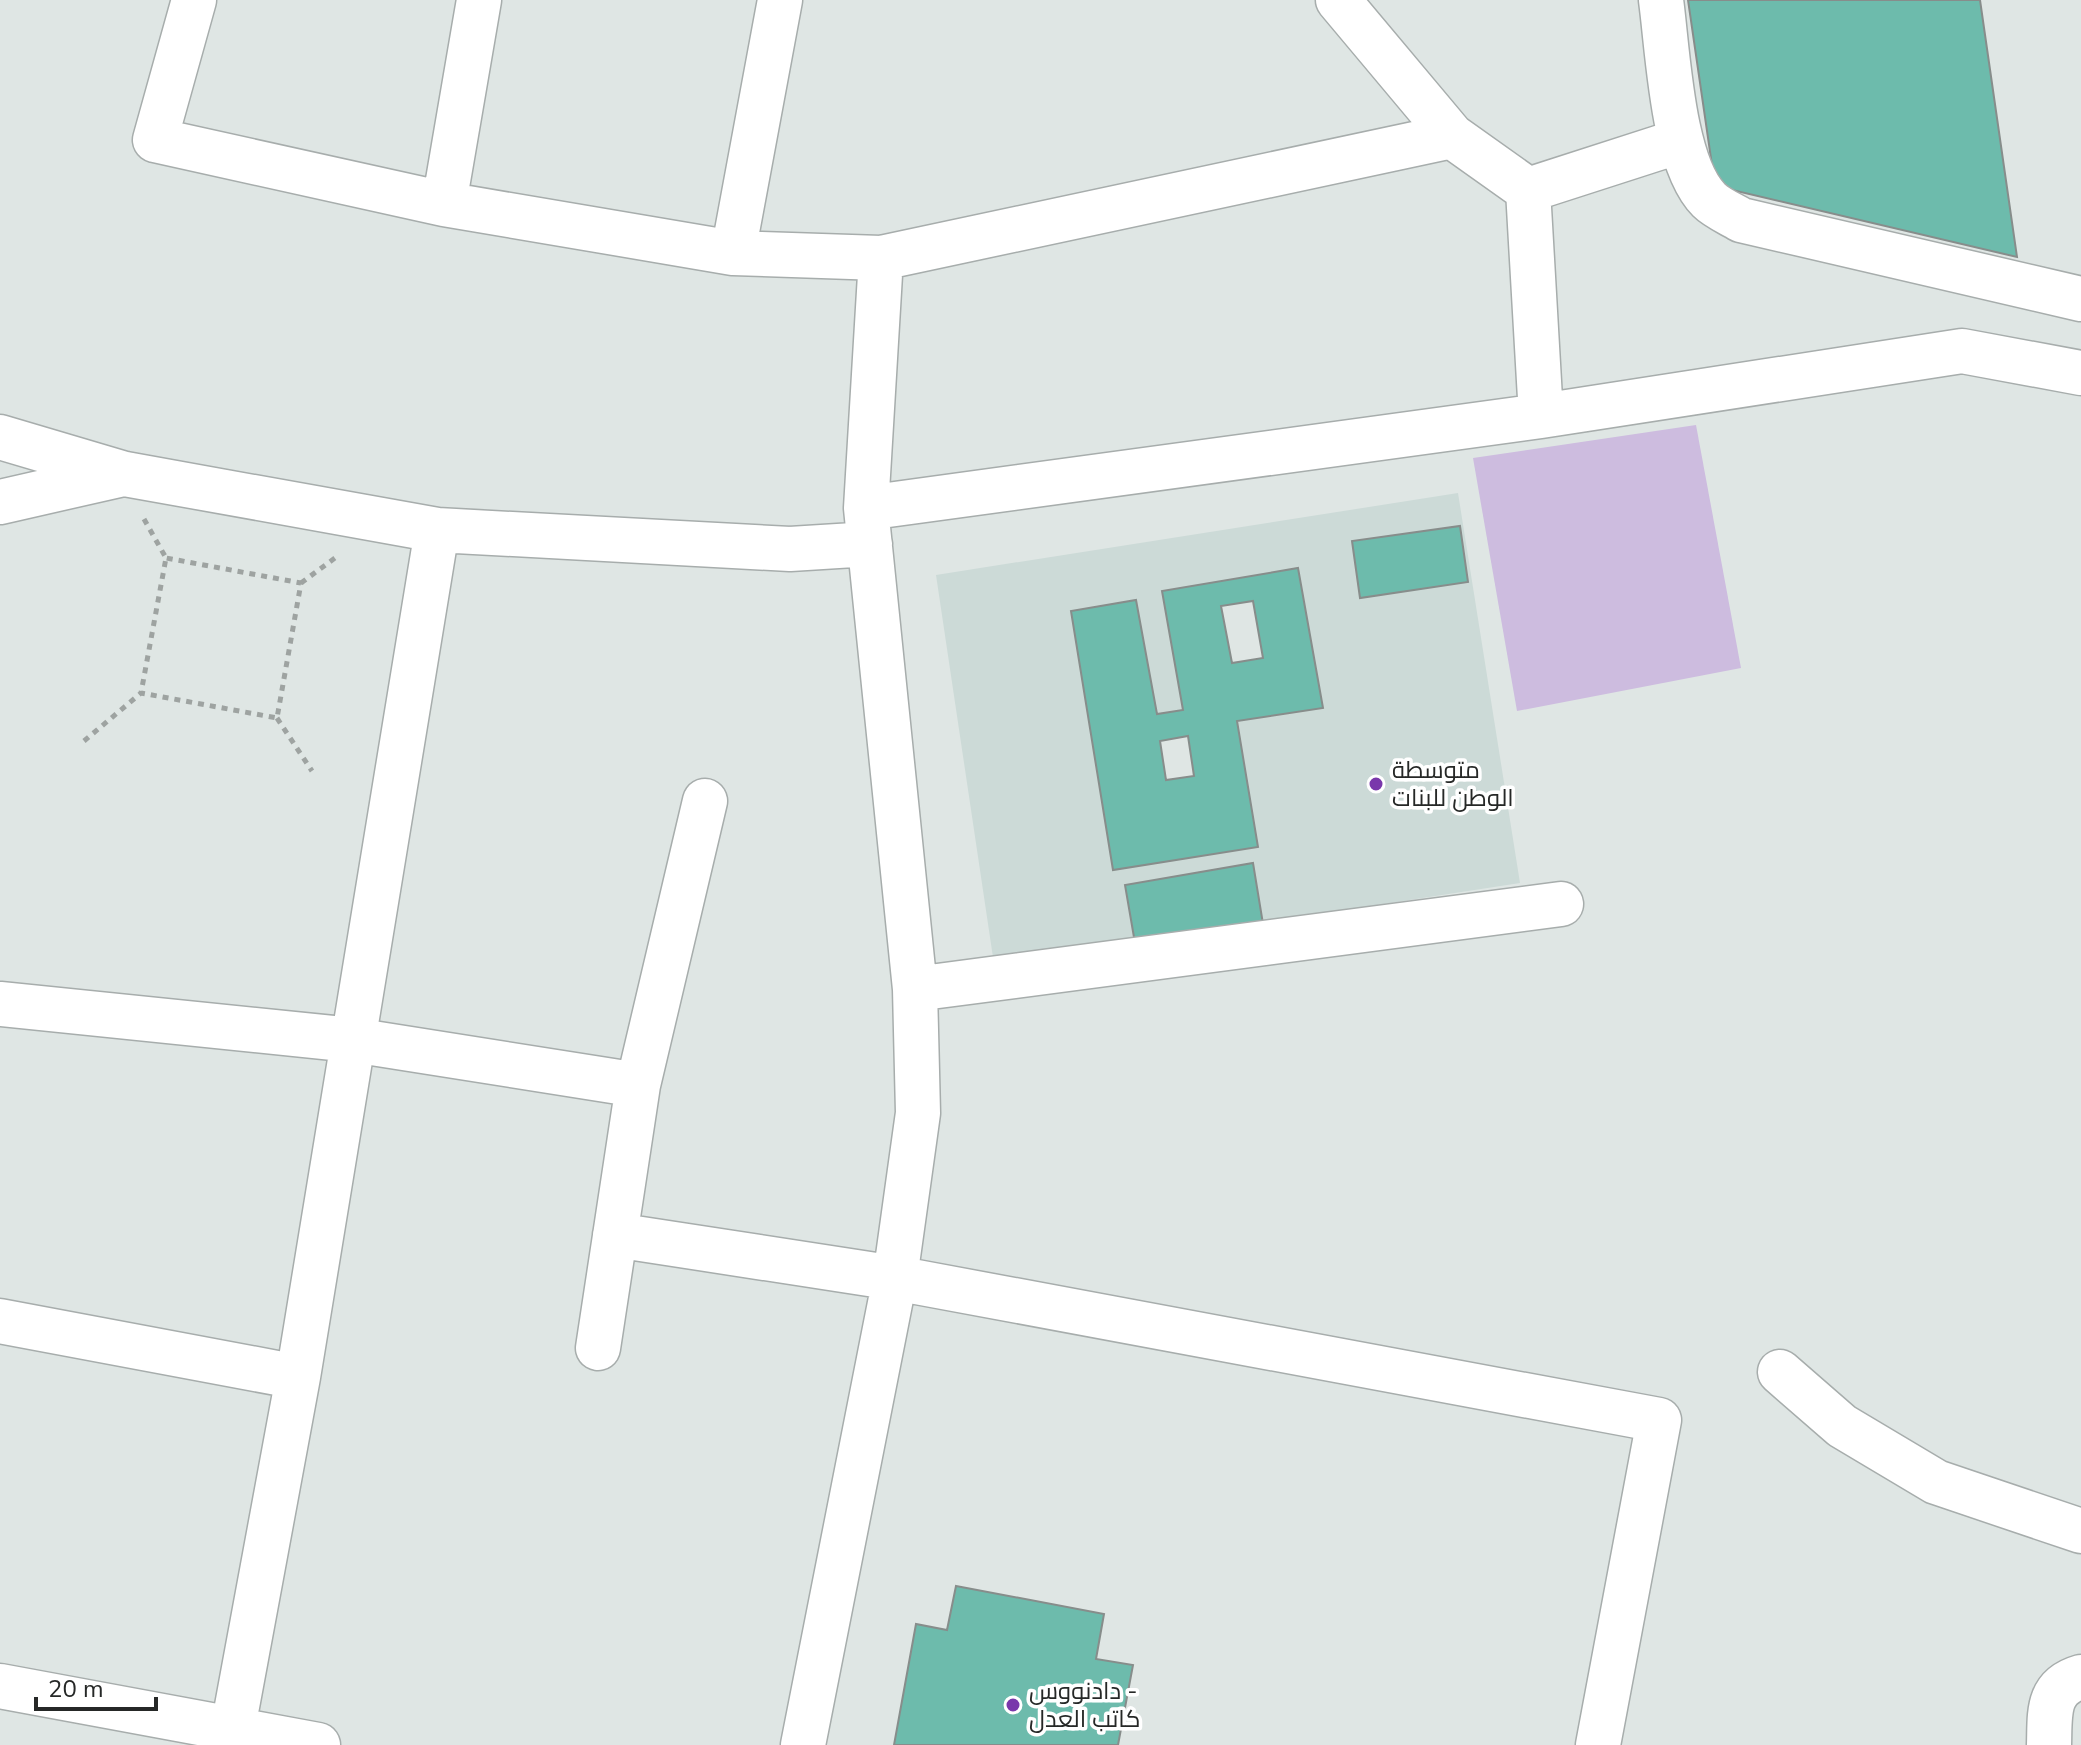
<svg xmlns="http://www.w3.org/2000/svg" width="2081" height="1745" viewBox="0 0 2081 1745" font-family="'Nunito Sans',Cairo,sans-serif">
<rect width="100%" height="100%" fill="#dfe6e4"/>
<!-- built -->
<path fill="#ccdad7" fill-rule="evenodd" d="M1458,493l62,390 -526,81 -58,-389zM1459,526l9,56 -108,16 -8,-57zM1298,569l25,138 -86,14 21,126 -145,23 -42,-259 65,-10 21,113 26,-4 -21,-119z"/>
<!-- green -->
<path fill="#cdbcdf" d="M1696,425l45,243 -224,43 -44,-253z"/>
<!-- building -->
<path fill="#6dbbac" stroke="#878d8b" stroke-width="2" fill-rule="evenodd" d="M1688,0h292l37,257 -302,-71z
M1460,526l8,56 -108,16 -8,-57z
M1298,568l25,140 -86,13 21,126 -145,23 -42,-259 65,-11 21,114 26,-4 -21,-119zM1253,601l10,57 -31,5 -11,-57zM1188,736l6,40 -28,4 -6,-39z
M1253,863l10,61 -128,19 -10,-58z
M956,1586l148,28 -8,45 37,6 -15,80h-224l22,-121 31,6z"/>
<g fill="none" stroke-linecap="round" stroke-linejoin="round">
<defs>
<path id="minor" d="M194,0l-39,140 289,64 289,49 47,-253
M1338,0l114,136 76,54 152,-49
M1661,0c7,51 11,163 48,200 8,8 22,14 32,20l340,79
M1528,190l13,226
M444,204l35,-204
M733,253l148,5 -15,250 49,481 3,124 -23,165 -92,467
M881,258l571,-122
M0,437l125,37 312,56 353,19 80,-5
M0,502l123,-28
M866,508l675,-92 421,-65 119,22
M915,989l646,-85
M0,1004l353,36 285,45
M615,1235l280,43 764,142 -61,325
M0,1321l298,56
M598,1348l40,-263 67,-284
M1780,1372l62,54 94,56 145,49
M0,1686l318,59
M233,1728l65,-351 139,-847
M2049,1745c1,-31 -3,-58 32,-68"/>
</defs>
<!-- minor casing -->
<use href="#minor" stroke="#a7adac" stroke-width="47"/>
<!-- path -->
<path stroke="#9ea3a1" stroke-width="5" stroke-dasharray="6 6" stroke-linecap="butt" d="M144,519l22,39 -25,135 136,25 24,-135 -135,-25
M301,583l38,-28
M277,718l35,53
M84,741l57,-48"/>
<!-- minor -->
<use href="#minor" stroke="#fff" stroke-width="44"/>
</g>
<!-- markers -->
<g fill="#7937ab" stroke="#fff" stroke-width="3">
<circle cx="1376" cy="784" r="8"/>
<circle cx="1013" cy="1705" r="8"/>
</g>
<g text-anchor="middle" stroke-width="7" stroke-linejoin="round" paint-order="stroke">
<!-- poi labels -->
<g font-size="24" fill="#262827" stroke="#fff" text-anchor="start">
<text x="1392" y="778">متوسطة<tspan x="1392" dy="28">الوطن للبنات</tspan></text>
<text x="1029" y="1699">دادنووس -<tspan x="1029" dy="28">کاتب العدل</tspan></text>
</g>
</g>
<!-- scale -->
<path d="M36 1697v12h120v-12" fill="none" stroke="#262827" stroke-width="4"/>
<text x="48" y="1697" font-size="24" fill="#262827" stroke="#ffffff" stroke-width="6" paint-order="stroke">20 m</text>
</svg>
